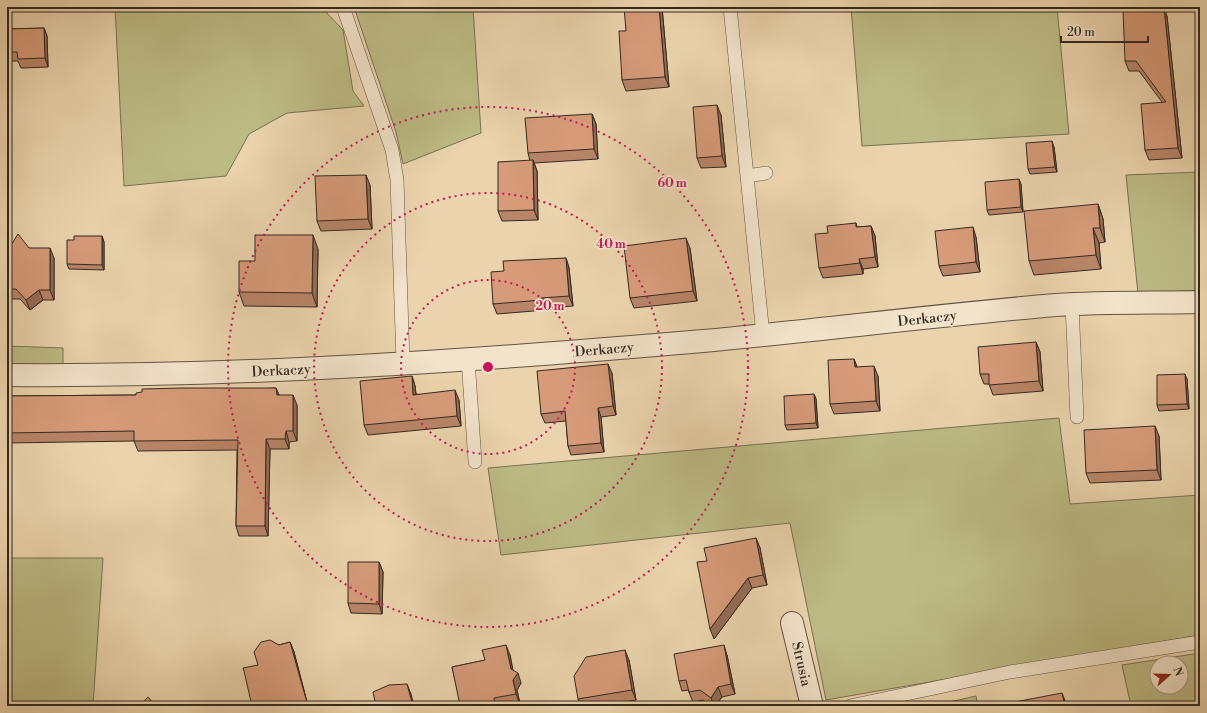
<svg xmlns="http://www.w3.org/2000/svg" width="1207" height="713" viewBox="0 0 1207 713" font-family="'Libre Bodoni',serif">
<rect width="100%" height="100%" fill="#ebd4ad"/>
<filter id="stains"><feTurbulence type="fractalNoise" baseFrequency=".005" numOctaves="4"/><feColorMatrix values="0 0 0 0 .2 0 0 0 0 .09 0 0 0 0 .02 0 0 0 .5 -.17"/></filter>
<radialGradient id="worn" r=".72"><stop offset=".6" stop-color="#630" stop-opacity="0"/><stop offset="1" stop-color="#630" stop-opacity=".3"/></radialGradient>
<!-- green -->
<path fill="#bdbb85" stroke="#787253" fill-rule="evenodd" d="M115,7h209v3l19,20 10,61 11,15 -77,7 -38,21 -23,42 -102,10z
M354,7h119l8,126 -78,31 -7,-32z
M851,7h206l12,127 -207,12z
M1200,172v118l-62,4 -12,-119z
M7,346l56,2v17l-56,1z
M1059,418l11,86 130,-9v140l-374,65 -36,-177 -289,32 -13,-87z
M7,558h96l-10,148h-86z
M1200,653v53h-69l-9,-41zM1157,663h24v24h-24z
M976,696l2,10h-46z"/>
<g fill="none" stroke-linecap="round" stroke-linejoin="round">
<defs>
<path id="lane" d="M343,7l49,143 5,30 6,183
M730,7l33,328
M747,176l19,-3
M1072,305l5,112
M468,359l7,103
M850,706l160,-34 190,-30"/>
<path id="street" d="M7,375c232,2 464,-14 696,-34 118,-11 235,-26 353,-36 48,-3 96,-2 144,-3
M792,623l20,83"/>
</defs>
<!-- lane casing -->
<use href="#lane" stroke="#615444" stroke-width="14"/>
<!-- street casing -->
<use href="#street" stroke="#615444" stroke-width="24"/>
<!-- lane -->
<use href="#lane" stroke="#f2e3ca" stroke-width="13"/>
<!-- street -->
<use href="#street" stroke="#f2e3ca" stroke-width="22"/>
</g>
<!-- wall -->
<path fill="#b98568" stroke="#332921" d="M662,7l7,80 -43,4 -4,-11 4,-49z
M1167,16l15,142 -33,2 -4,-10 17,-48 -23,-31h-10l-4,-10z
M44,28l3,8 1,31 -27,1 -3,-7h-11v-32z
M592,114l4,10 2,35 -64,4 3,8 1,49 -36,1 -4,-10 32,-50 -2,-8z
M721,115l5,52 -25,1 -4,-10z
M1054,147l3,25 -27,2 -2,-5z
M1021,184l2,28 -34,3 -2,-5z
M370,185l2,44 -51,2 -4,-10z
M1098,204l5,15 2,23 -6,1 2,26 -67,6 -5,-14z
M856,223l1,4 14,-1 4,10 3,31 -15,2v5l-40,4 -4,-10 9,-35z
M102,236l2,6v28l-35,-1 -2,-5z
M976,237l4,35 -37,4 -4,-10z
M7,247l22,1 25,10v42h-11l-13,10 -10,-11h-12l-1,-2z
M690,248l7,53 -63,7 -4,-10z
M318,249l-1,58 -73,-1 -5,-14z
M566,258l3,10 4,38 -28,2 1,2 -49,4 -4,-10 11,-33z
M1036,342l4,10 3,39 -50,4 -4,-11h-5l-4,-10z
M854,359l3,8 21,9 2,35 -46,3 -4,-10z
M612,373l4,42 -15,2 3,35 -33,3 -3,-9 -2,-25 -21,2 -4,-9z
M412,376l3,10 1,8 43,6 2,26 -93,9 -4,-10z
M1187,379l2,30 -30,2 -2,-6z
M276,388l3,7 18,10v36l-8,1v7h-19l-2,87h-29l-3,-10 1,-76 -99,1 -4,-10 -127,2v-47l129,-1z
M814,394l2,5 2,29 -31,2 -2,-5z
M1159,436l2,44 -71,3 -4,-10z
M756,538l4,10 7,37 -15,3 -38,51 -7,-78z
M379,562l4,10 -1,42 -31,-1 -3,-10z
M290,642l4,10 14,54h-56l6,-41 21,-20z
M510,655l3,15 8,13 -4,7 3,14 -12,2h-47l-9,-39z
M727,655l8,39 -13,3 -7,9h-3l-9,-6 -10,2 -5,-12 -6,1 -3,-10z
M629,660l7,40 -35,6h-20l-3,-7z"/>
<!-- shaded-wall -->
<path fill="#966c55" stroke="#332921" d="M659,7h3l7,80 -4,-10z
M1164,7l3,9 15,142 -4,-10z
M44,28l3,8 1,31 -3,-9z
M717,105l4,10 5,52 -4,-11z
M592,114l4,10 2,35 -4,-10z
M1052,141l2,6 3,25 -2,-5z
M533,160l4,11 1,49 -4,-10z
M366,175l4,10 2,44 -4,-10z
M1019,179l2,5 2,28 -2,-5z
M1098,204l5,15 2,23 -5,-14z
M871,226l4,10 3,31 -3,-10z
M973,227l3,10 4,35 -4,-10z
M1093,228l6,15 2,26 -5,-14z
M313,235l5,14 -1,58 -5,-14z
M102,236l2,6v28l-2,-5z
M686,238l4,10 7,53 -4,-10z
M50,248l4,10v42l-4,-10z
M566,258l3,10 4,38 -4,-10z
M859,259l4,10v5l-3,-11z
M39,290l4,10 -13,10 -4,-10z
M1036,342l4,10 3,39 -4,-10z
M854,359l4,10 -3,-2z
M608,364l4,9 4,42 -3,-9z
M874,366l4,10 2,35 -4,-10z
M1185,374l2,5 2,30 -2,-5z
M412,376l3,10 2,19 -4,-10z
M276,388l4,10 -3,-3z
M455,390l4,10 2,26 -4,-10z
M814,394l2,5 2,29 -2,-5z
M293,395l4,10v36l-4,-10z
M598,408l3,9 3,35 -3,-9z
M1155,426l4,10 2,44 -4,-10z
M286,431l3,11v7l-4,-10z
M266,439l4,10 -2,87 -3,-10z
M756,538l4,10 7,37 -4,-10z
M379,562l4,10 -1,42 -3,-10z
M748,578l4,10 -38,51 -4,-10z
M290,642l4,10 14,54z
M506,645l4,10 4,23 4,-5 3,10 -4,7 3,14 -4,-10z
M724,645l3,10 8,39 -4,-10z
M625,650l4,10 7,40 -4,-10z
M407,684l4,10 3,12h-1z
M718,687l4,10 -7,9h-1l-3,-8z
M1062,693l4,10v3h-1z"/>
<!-- building -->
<path fill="#d79b79" stroke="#332921" d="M624,7h35l6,70 -43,3 -3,-49h7z
M1154,7h10l14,141 -33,2 -4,-46 25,-2 -30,-41h-11l-2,-52z
M44,28l1,30 -27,1 -1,-7h-10v-23z
M717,105l5,51 -25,2 -4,-51z
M592,114l2,35 -66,4 -3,-35z
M1052,141l3,26 -27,2 -2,-26z
M533,160l1,50 -36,1v-49z
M366,175l2,44 -51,2 -2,-45z
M1019,179l2,28 -34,3 -2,-28z
M1098,204l2,24h-7l3,27 -67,6 -5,-50z
M856,223v4l15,-1 4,31 -16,2 1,4 -41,5 -4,-34 13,-1 -1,-7z
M973,227l3,35 -37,4 -4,-35z
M18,234l11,14h21v42h-11l-13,10 -10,-11h-9v-42h3z
M255,235h58l-1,58 -73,-1v-31h16z
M74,236h28v29l-35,-1v-24h7z
M686,238l7,53 -63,7 -6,-52z
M566,258l3,38 -28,2 1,2 -49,4 -2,-32 13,-1 -1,-10z
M1036,342l3,39 -50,4v-11h-9l-2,-27z
M854,359l1,8 19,-1 2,35 -46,3 -2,-44z
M608,364l5,42 -15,2 3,35 -33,3 -3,-35 -24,3 -4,-43z
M1185,374l2,30 -30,1v-30z
M412,376l1,19 42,-5 2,26 -93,9 -4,-44z
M181,388h95l1,7h16v36h-7l-1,8h-19l-1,87h-29l2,-86 -104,1v-10l-127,2v-37l129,-1v-2l6,-1v-3z
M814,394l2,29 -31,2 -1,-29z
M1155,426l2,44 -71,3 -2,-43z
M756,538l7,37 -15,3 -38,51 -13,-67 10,-1 -3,-13z
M348,562h31v42l-31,-1z
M270,640l9,5 11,-3 18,64h-41v-2l-11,2h-4l-8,-35 -1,-3 15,-3 -4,-13 7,-10z
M506,645l5,24 7,4 -5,7 3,14 -22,4 1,8h-29v-2l-6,1 -8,-38 33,-7 -3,-10z
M724,645l7,39 -13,3 -7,11 -11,-8 -11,2 -3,-12 -7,1 -5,-27z
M625,650l7,40 -54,9 -4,-23 12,-19z
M407,684l6,22h-37l-3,-14 16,-7z
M1062,693l3,13h-66v-1z
M148,697l7,8h19v1h-35z"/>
<!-- distance rings -->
<g fill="none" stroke="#c2185b" stroke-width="2" stroke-dasharray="2 4">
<circle cx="488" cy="367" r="87"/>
<circle cx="488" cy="367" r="174"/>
<circle cx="488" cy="367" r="260"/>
</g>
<g text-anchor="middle" stroke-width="3.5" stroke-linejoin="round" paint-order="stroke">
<!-- street labels -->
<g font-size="14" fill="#332921" stroke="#f2e3ca">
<text transform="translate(927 318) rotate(-6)" y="5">Derkaczy</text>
<text transform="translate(604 349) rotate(-5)" y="5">Derkaczy</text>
<text transform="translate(281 370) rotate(-3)" y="5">Derkaczy</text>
<text transform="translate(802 664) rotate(77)" y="5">Strusia</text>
</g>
</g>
<circle cx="488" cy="367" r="6" fill="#c2185b" stroke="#f2e3ca" stroke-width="2"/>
<g font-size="12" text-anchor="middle" font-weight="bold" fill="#c2185b" stroke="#f2e3ca" stroke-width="3.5" stroke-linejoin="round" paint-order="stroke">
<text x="672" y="187">60 m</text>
<text x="611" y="248">40 m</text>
<text x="550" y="310">20 m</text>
</g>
<!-- margin -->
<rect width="1207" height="713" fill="none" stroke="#ebd4ad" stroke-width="24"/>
<rect x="8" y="8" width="1191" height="697" fill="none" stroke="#332921" stroke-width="2"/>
<rect x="12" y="12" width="1183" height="689" fill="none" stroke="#332921"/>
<!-- north arrow -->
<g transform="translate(1169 675) rotate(70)"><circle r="19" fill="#f2e3ca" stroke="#a69986"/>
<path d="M0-3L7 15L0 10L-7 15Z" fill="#8f2418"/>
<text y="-6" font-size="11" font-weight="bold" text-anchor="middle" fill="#332921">N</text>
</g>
<!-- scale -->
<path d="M1061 36v6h87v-6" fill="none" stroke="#332921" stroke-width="2"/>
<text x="1067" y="36" font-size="12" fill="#332921" stroke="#f2e3ca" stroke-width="3" paint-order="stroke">20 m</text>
<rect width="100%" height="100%" filter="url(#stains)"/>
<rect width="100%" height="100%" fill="url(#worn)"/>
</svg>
